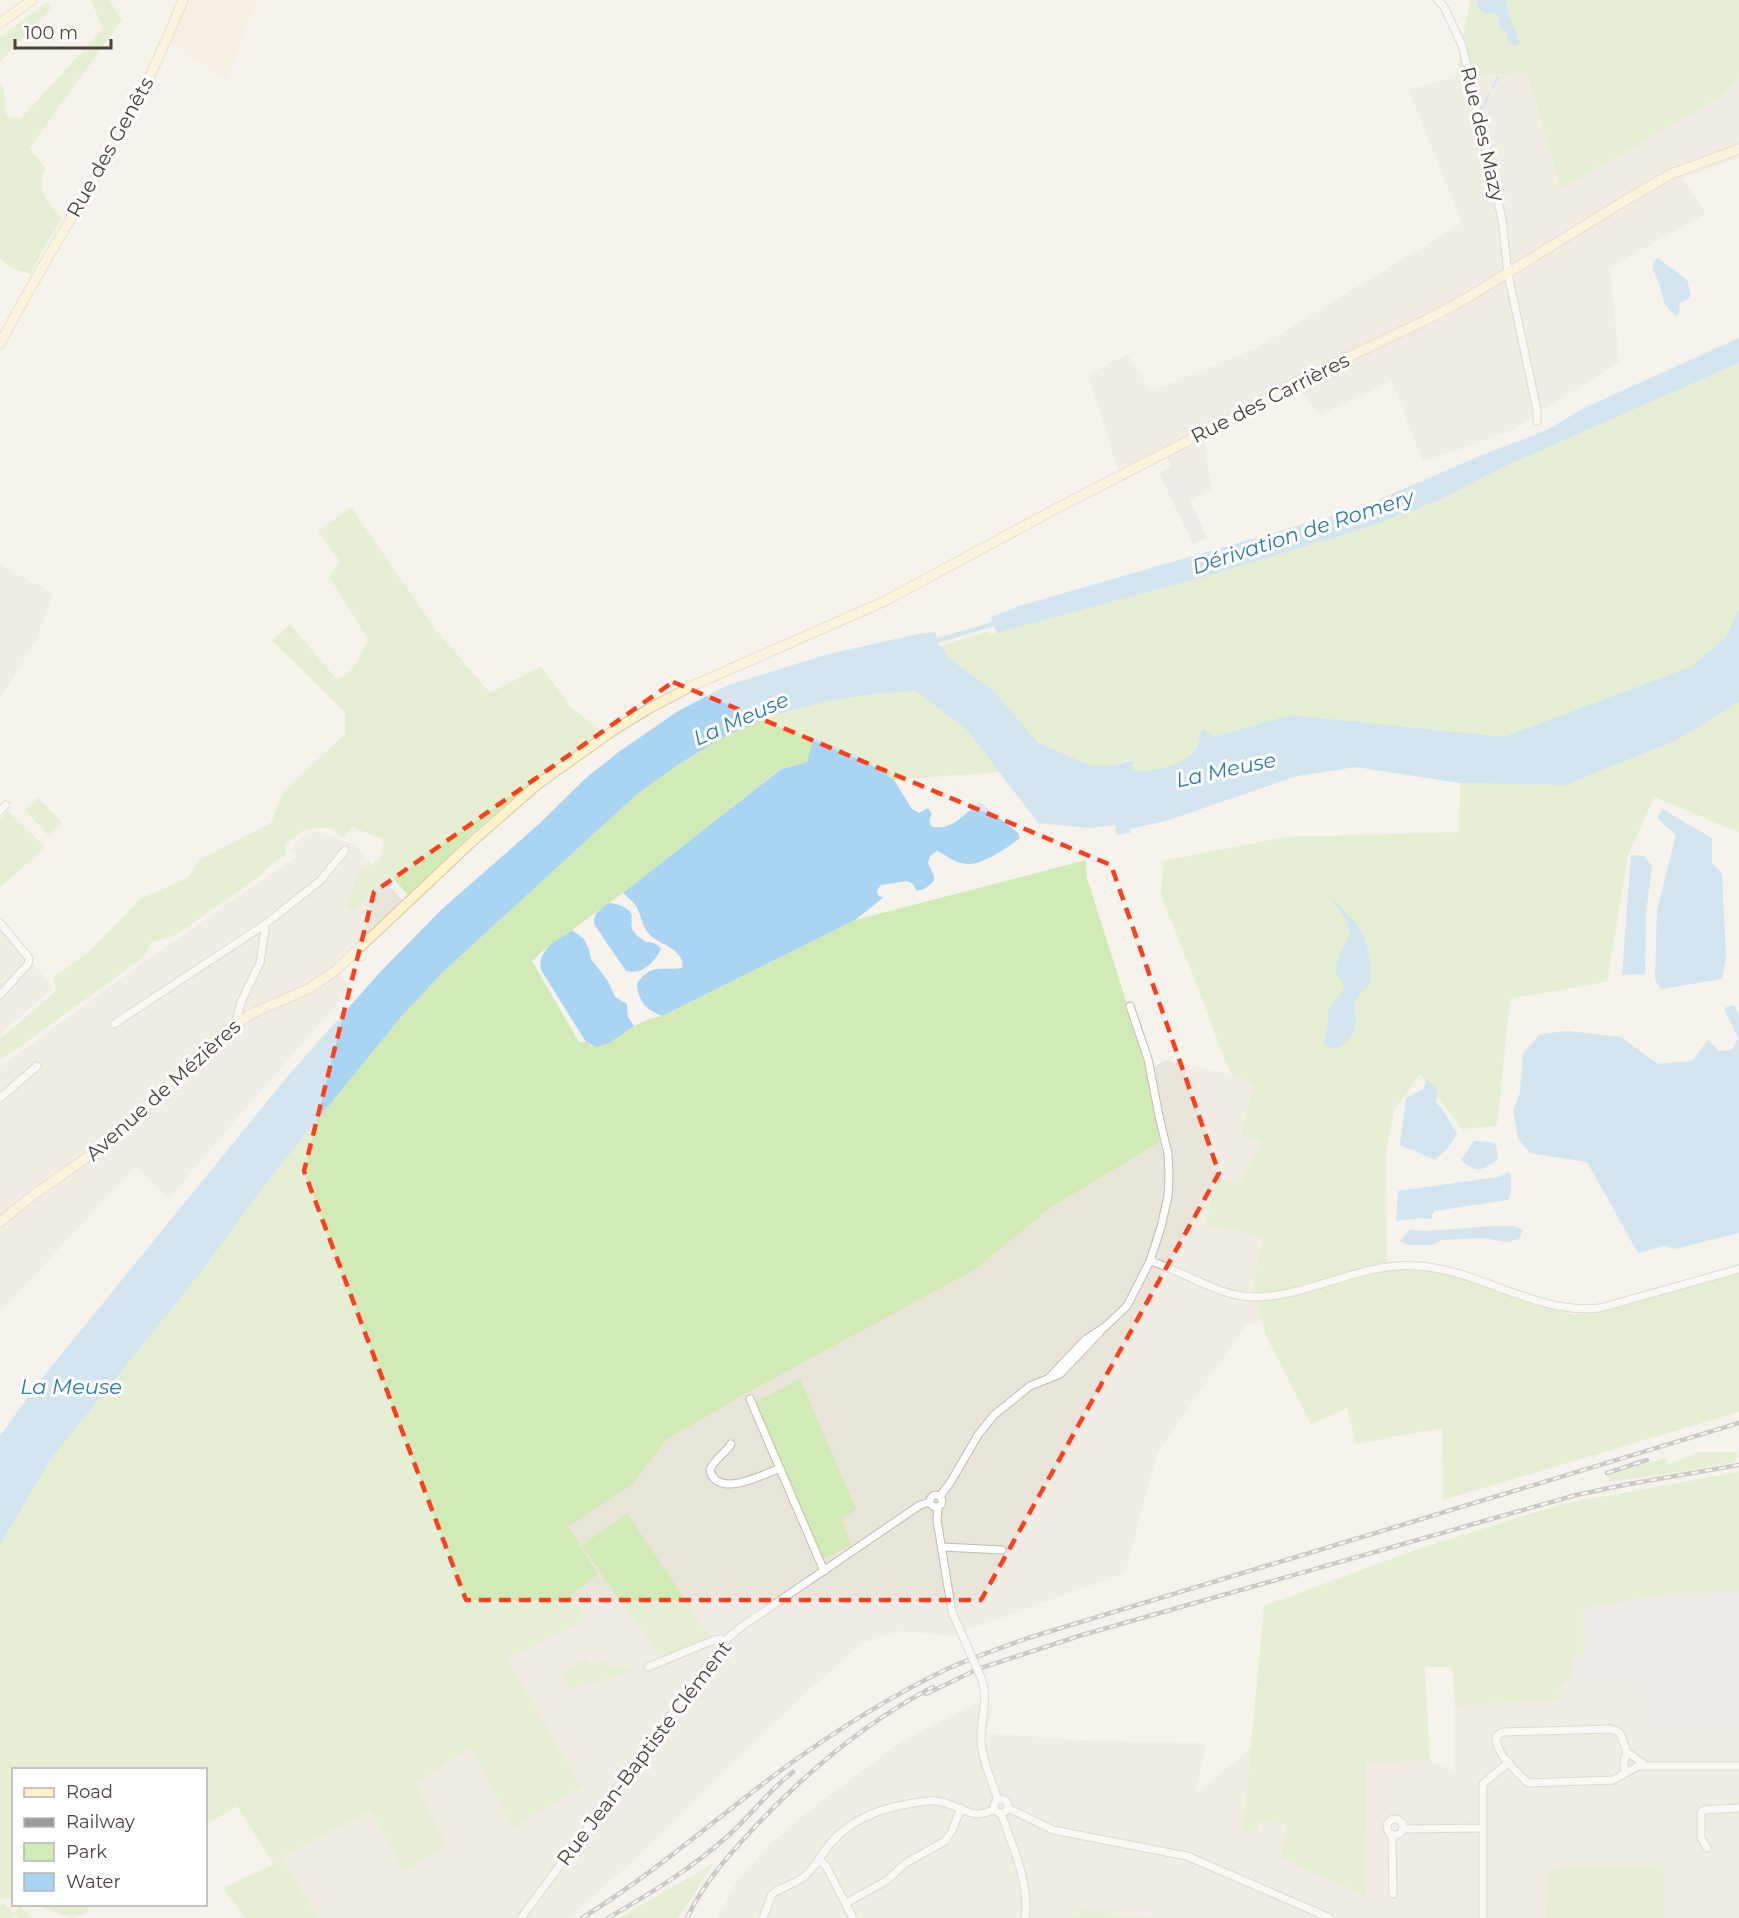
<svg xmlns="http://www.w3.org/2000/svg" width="1739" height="1918" viewBox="0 0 1739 1918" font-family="Montserrat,sans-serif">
<rect width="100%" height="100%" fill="#f6f3ec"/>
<!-- residential -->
<path fill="#eae5da" d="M1527,73l34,116 163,-94 15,-16v79l-56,20 23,36 -96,53 9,95 -107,68 -89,32 -31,-81 -72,34 -23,-28 -93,53 8,50 -22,10 -24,-45 -44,27 -34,-107 39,-21 24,37 106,-43 205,-125 -53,-133 47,-14z
M0,565l53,28 -17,47 -36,59z
M318,831l37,14 53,62 -69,66 11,16 -112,128 -69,82 -33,-33 -136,146v-245l149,-109 147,-101 -5,-8 11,-12z
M0,922l53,66 -53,46z
M1166,1060l66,15 21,8 -12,52 20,6 -21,43 -35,39 58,13 -10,52 9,33 -17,5 -88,128 -32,119 -174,63 -53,-5 -37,13 -61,54 -169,165 -63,55h-249l-38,-61 90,-48 34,62 40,-25 -29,-62 55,-38 109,41 -72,-128 62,-64 27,-21 -30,-47 66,-43 33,-44 74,-43 236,-128 74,-61 110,-66 -12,-72z
M1571,1677l77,11v43l91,2v185h-1021l17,-34 34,-39 42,-36 90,-67 75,-39 17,2 -6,28 91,7 128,3 -11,52 56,-47 -7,83 15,-10 28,4 78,69 1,-132 64,-1 25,10v-65l103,-6 2,-13z"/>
<!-- commercial -->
<path fill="#f7ead8" d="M188,0h68l-29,80 -57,-38z"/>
<!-- industrial -->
<path fill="#e6e2dd" d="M1739,1592v141l-92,-2 1,-43 -77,-11v-21l12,-1v-46l86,-16z"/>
<!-- green -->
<path fill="#d2eab5" d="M91,0h18l13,20 -93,129 17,19c-12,23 2,33 16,51l-16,25 -15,30 -20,-6 -11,-10v-175l4,6 2,28 15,1 82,-89z
M1470,0h269v79l-15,16 -163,94 -34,-116 -71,3z
M48,1l3,7 -51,54v-25z
M1739,363v264l-48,40 -187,71 -214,-23 -76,22 -14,-5c-1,4 0,11 -2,14 -9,18 -48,27 -65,25v-11h-5l-17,6h-19l-54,-23 -46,-54 -44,-31 -6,-12 46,-15 2,3 7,-1 210,-57 159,-48 76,-29 59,-31z
M351,507l85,123 54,63 51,-27 31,42 30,24 -49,33 -74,62 -71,68 -16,-18 -38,33 -7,-3 11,-34 22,-14 4,-19 -32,-13 -9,11 -14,-11 -24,3 -20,14 1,11 -11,6 -16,16 -83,58 -24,7 -9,16 -143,103v-22l56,-48 -3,-14 36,-25 52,-54 47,-20 11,-18 72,-37 12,-31 62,-58v-22l-73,-71 18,-17 47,56 16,-11 15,-29 -39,-64 11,-15 -22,-30z
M916,691l52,40 31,41 -105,8 -36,-24 -51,6 -27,7 -157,124 -78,56 -13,12 47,81h7l5,4 58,-27 13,-3 193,-96 231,-60 1,18 61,192 12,72 -110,66 -74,61 -236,128 -74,43 -33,44 -65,43 30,47 -27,21 14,25 -77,39 73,128 -68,41 -43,-81 -54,37 30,62 -42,25 -33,-61 -90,47 38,61h-74l-22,-30 51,-24 -37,-58 -31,19v-55h-192l-1,128 -13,1v-354l50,-85 152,-189 67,-92 132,-162 42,-45 193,-177 40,-29 47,-29 48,-21 56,-15 48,-7z
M1739,702v130l-85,-35 -26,59 -21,126 -97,17 -13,127 -35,3 -42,-55 -26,36 -8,43 1,114h37l149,48 41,-6 125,-36v139l-296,88 -1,-72 -86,16 -9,-36 -36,16 -44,-86 -14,-50 10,-52 -58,-12 12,-44 23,4 21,-43 -20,-6 12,-51 -21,-9 -11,-24 -20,-56 -40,-100 2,-34 121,-24 175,-5 1,-49 105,2 112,-45z
M38,797l24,26 -13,13 -24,-26z
M8,811l37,36 -45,41v-69z
M800,1379l56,130 -14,11 9,25 -28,14 -67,-157z
M1700,1452h38l-3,10 -50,9 -76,11v-7l56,-17 4,6z
M1739,1472v120l-70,1 -86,16v46l-12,1v21l-11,10 -2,13 -103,6 -3,-39h-27l5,94 -64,1 -1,133 -84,-37 6,-33 -27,-4 -3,11 -14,-1 21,-225 148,-55 150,-47z
M627,1513l84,125 -48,24 -81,-116z
M587,1659l3,6 16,-5 2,8 7,-3 3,4 3,-2 1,2 6,-2 3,4 -61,19 -8,-18z
M714,1863l-36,55h-59z
M1664,1865l1,53h-119l3,-49z
M3,1903l10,9 7,-6 13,12h-15l-4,-3 -3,3h-11v-12z
M34,1905l57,-1v1l-5,8 -14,5z
M1082,1910l73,8h-85z"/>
<!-- parking -->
<path fill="#e5e3e0" d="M1173,466l34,71 -14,7 -34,-71z"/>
<!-- water -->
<path fill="#a9d4f2" d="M1477,0h30c-2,21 13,31 12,45h-7l-4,-3 -2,-8 -6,-7 -3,-14 -12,1 -8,-9z
M1658,258l29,22 4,15 -2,4 -9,4 -1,10 -3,3c-15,-14 -12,-16 -17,-33 -4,-10 -12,-17 -1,-25z
M1739,338v25l-238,105 -59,31 -76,29 -159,48 -210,57 -3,-7 -56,17 1,3h3l6,12 44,31 46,54 54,23h19l22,-6v11c17,2 57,-7 65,-25 2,-3 1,-10 2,-14l4,-3 10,8 76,-22 214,22 187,-70 35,-30 13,-28v93l-62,38 -112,45 -105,-2 -104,-16 -59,9 -128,44 -39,9v4l-13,2 -2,-10 -25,3 -52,-5 -70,-92 -52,-40 -41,3 -48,7 -56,15 -48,21 -47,29 -40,29 -193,177 -42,45 -132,162 -67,92 -152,189 -50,85v-109l38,-53 249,-306 95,-107 59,-60 98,-86 48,-47 33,-26 58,-40 50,-26 101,-31 89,-20 17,-2 2,6 49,-14 6,-3 -1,-4 28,-11 313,-90 39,-13 111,-48 65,-25 37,-22z
M814,738l44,18 36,24 18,29 7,4 9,-5 4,6 -3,6 2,6c18,7 35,-13 48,-24l39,31 2,5c-11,9 -38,27 -52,26 -12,0 -22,-9 -31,-13l-7,5 -2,7 6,13v5c-5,4 -11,11 -18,9l-3,-6 -6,-3 -26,4 -4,5 1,5 5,3 -28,22 -193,96c-16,-6 -24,-15 -25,-32 13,-21 25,-13 45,-16 4,-17 -20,-23 -31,-32 -9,-8 -9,-19 -15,-30 -3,-5 -9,-9 -13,-13l158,-124 26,-7z
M1662,809l50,29v25l10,11 4,83 -4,22 -61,10 -6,-9 2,-70 19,-75 -19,-17z
M1631,855l13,1 8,10 -6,47 -1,61 -23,1z
M1331,896c10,15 29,25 34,44 4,12 8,30 5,42 -3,7 -12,11 -14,19 -3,8 1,15 0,23 -1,11 -14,24 -25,25l-7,-5v-2l4,-18v-14l16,-21 -1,-7 -8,-8c1,-5 1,-10 3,-14 3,-15 17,-25 8,-40 -5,-9 -12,-15 -15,-24z
M609,903c6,0 19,4 22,10 2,5 -1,10 1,15 2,7 9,10 14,14 6,0 11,1 15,7 -7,14 -19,26 -35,22l-32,-47c-1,-11 7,-15 15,-21z
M572,930l12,9 5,10 2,10 17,22 7,16 12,7 1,13 6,9 -25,17 -12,4 -11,-5 -45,-72c-4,-21 17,-30 31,-40z
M1734,1005l5,10v218l-64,16 -11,-3 -26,7 -51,-91 -57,-9 -12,-14 -5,-29 7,-17 3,-39 17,-20 28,-3 53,6 37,27 34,-3 16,-21 11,11 13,-1 6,-12 -14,-30z
M1427,1080l11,9 -2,13 7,8 14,24 -9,14 -13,12 -35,-15 6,-47 17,-9z
M1474,1141l18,1 4,3 2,14c-16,12 -22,15 -37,1z
M1508,1172l3,3v17l-3,8 -74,11 -3,8 -11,-1 -24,3 2,-30 100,-14z
M1492,1226h23l8,4 -4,9 -12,3 -25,-4 -41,2 -8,5h-25l-8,-4 10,-11 17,1z"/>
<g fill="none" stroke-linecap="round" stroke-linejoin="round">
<!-- stream -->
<path stroke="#a9d4f2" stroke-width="2" d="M1493,87l5,-10
M1483,108l6,-15"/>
<defs>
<path id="street" d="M1438,0l6,7 18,38 7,29 33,145 6,55 29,136v11
M0,811l6,-6
M0,923l29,35 -1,6 -28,31
M236,1022l5,-20 19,-39 5,-34 -1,-4
M114,1024l150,-99 56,-44 25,-31
M0,1098l37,-32
M1150,1261c34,10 72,38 108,36 55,-2 106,-36 161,-31 63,5 118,49 181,42l139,-39
M1048,1379l37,-39 21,-14 21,-20 23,-45 11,-34 7,-31 1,-20 -1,-22 -9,-38 -11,-57 -18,-53
M750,1399l74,172
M731,1444c-5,9 -18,16 -21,26 7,29 52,5 70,-2
M930 1501a6 6 0 1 1 12 0a6 6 0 1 1-12 0Z
M940,1496l10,-13 28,-48 16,-20 36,-29 30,-12 40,-42
M938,1507l-1,13 15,92 15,34
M942,1547l60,3
M648,1667l66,-27 6,-1 5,3
M980,1675c10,22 0,43 1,66 1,19 11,40 17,59
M1645,1765l-18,-13 -7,-19 -9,-4 -109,3 -6,5c-1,17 21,34 32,46l85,-3 25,-14h101
M1625,1773l-1,-11 3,-10
M994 1806a7 7 0 1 1 14 0a7 7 0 1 1-14 0Z
M1008,1808l45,22 134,26 143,62
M1001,1813c11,33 29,70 24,105
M1387 1827a8 8 0 1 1 16 0a8 8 0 1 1-16 0Z
M1403,1829l80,-1
M1392,1835l1,59
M1707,1848l-6,-10v-26l3,-2 35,-2
M819,1858l8,10 26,50
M846,1903l40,-22 20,-18 39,-22 7,-10 9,-23
M521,1918l207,-280 13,-11 179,-122 10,-3
M763,1918l9,-24c10,-7 23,-10 33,-18 10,-9 17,-22 25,-32 25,-30 62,-39 99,-43 18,-2 31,11 48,13 6,0 12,-3 18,-4
M1483,1918v-134l26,-22"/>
<path id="secondary" d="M0,23l32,-23
M0,344c39,-75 84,-146 125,-219 22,-41 41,-83 58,-125
M0,1222l32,-26 74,-52 118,-112 27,-18 59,-26 25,-17 140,-132 63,-55 73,-52 39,-24 42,-22 193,-85 176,-95 158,-81 81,-45 126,-60 41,-22 159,-98 45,-26 68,-25"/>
</defs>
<!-- street casing -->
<use href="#street" stroke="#c2bbae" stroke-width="9"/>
<!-- secondary casing -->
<use href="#secondary" stroke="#d6c79b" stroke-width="11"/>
<!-- street -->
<use href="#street" stroke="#fff" stroke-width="7"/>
<!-- secondary -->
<use href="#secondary" stroke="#fff3cd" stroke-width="9"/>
<defs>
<path id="rail" d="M1607,1473l40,-13
M926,1694l52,-25 104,-34 494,-140 53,-11 110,-19
M582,1918c70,-43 132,-98 198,-147 52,-38 109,-74 167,-102 27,-12 54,-21 81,-31l711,-215
M608,1918c43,-25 86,-51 122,-84 22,-20 39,-44 63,-62
M687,1918c16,-34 40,-61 66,-89 52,-56 111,-106 180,-142"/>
</defs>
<!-- rail casing -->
<use href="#rail" stroke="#9a9a9a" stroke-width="4.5"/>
<!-- rail -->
<use href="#rail" stroke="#fff" stroke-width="2" stroke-dasharray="7" stroke-linecap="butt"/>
<defs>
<path id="street-bridge" d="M967,1646l13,29"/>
</defs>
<!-- street-bridge casing -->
<use href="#street-bridge" stroke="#c2bbae" stroke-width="9" stroke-linecap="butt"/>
<!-- street-bridge -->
<use href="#street-bridge" stroke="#fff" stroke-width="7"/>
</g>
<!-- marked area -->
<path d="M0 0H1739V1918H0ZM673,682l438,183 108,308 -238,427h-515l-162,-429 70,-279z" fill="#f6f3ec" fill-opacity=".55" fill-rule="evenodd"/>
<path fill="none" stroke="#fc3f1d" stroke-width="4.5" stroke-dasharray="12 8" stroke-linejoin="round" d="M673,682l438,183 108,308 -238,427h-515l-162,-429 70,-279z"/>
<g text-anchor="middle" stroke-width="6" stroke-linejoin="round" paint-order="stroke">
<!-- street labels -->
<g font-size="20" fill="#4b4439" stroke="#fff">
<text transform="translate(1483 134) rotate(77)" y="7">Rue des Mazy</text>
<text transform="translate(110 147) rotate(-61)" y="7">Rue des Genêts</text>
<text transform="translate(1270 398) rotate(-27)" y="7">Rue des Carrières</text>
<text transform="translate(163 1090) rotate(-42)" y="7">Avenue de Mézières</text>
<text transform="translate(644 1753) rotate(-53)" y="7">Rue Jean-Baptiste Clément</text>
</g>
<!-- water labels -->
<g font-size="21" font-style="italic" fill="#2e7ab2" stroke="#fff">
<text transform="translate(1303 532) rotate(-18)" y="7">Dérivation de Romery</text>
<text transform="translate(741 719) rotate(-24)" y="7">La Meuse</text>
<text transform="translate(1226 770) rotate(-12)" y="7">La Meuse</text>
<text x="71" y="1394">La Meuse</text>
</g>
</g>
<!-- legend -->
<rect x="12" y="1768" width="195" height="138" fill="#ffffff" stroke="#b7b4b0" stroke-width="1.5"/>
<rect x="24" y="1788" width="30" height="9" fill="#fff3cd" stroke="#b7b4b0" stroke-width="1.5"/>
<text x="66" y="1798" font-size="18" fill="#4b4439">Road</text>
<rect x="24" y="1818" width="30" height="9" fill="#9a9a9a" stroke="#b7b4b0" stroke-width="1.5"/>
<text x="66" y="1828" font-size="18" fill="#4b4439">Railway</text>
<rect x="24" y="1843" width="30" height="18" fill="#d2eab5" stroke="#b7b4b0" stroke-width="1.5"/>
<text x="66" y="1858" font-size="18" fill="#4b4439">Park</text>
<rect x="24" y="1873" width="30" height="18" fill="#a9d4f2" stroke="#b7b4b0" stroke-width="1.5"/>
<text x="66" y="1888" font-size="18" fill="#4b4439">Water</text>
<!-- scale -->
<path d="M15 39v9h96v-9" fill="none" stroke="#4b4439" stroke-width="3"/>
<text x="24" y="39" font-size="18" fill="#4b4439" stroke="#ffffff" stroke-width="4.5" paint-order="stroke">100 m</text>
</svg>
